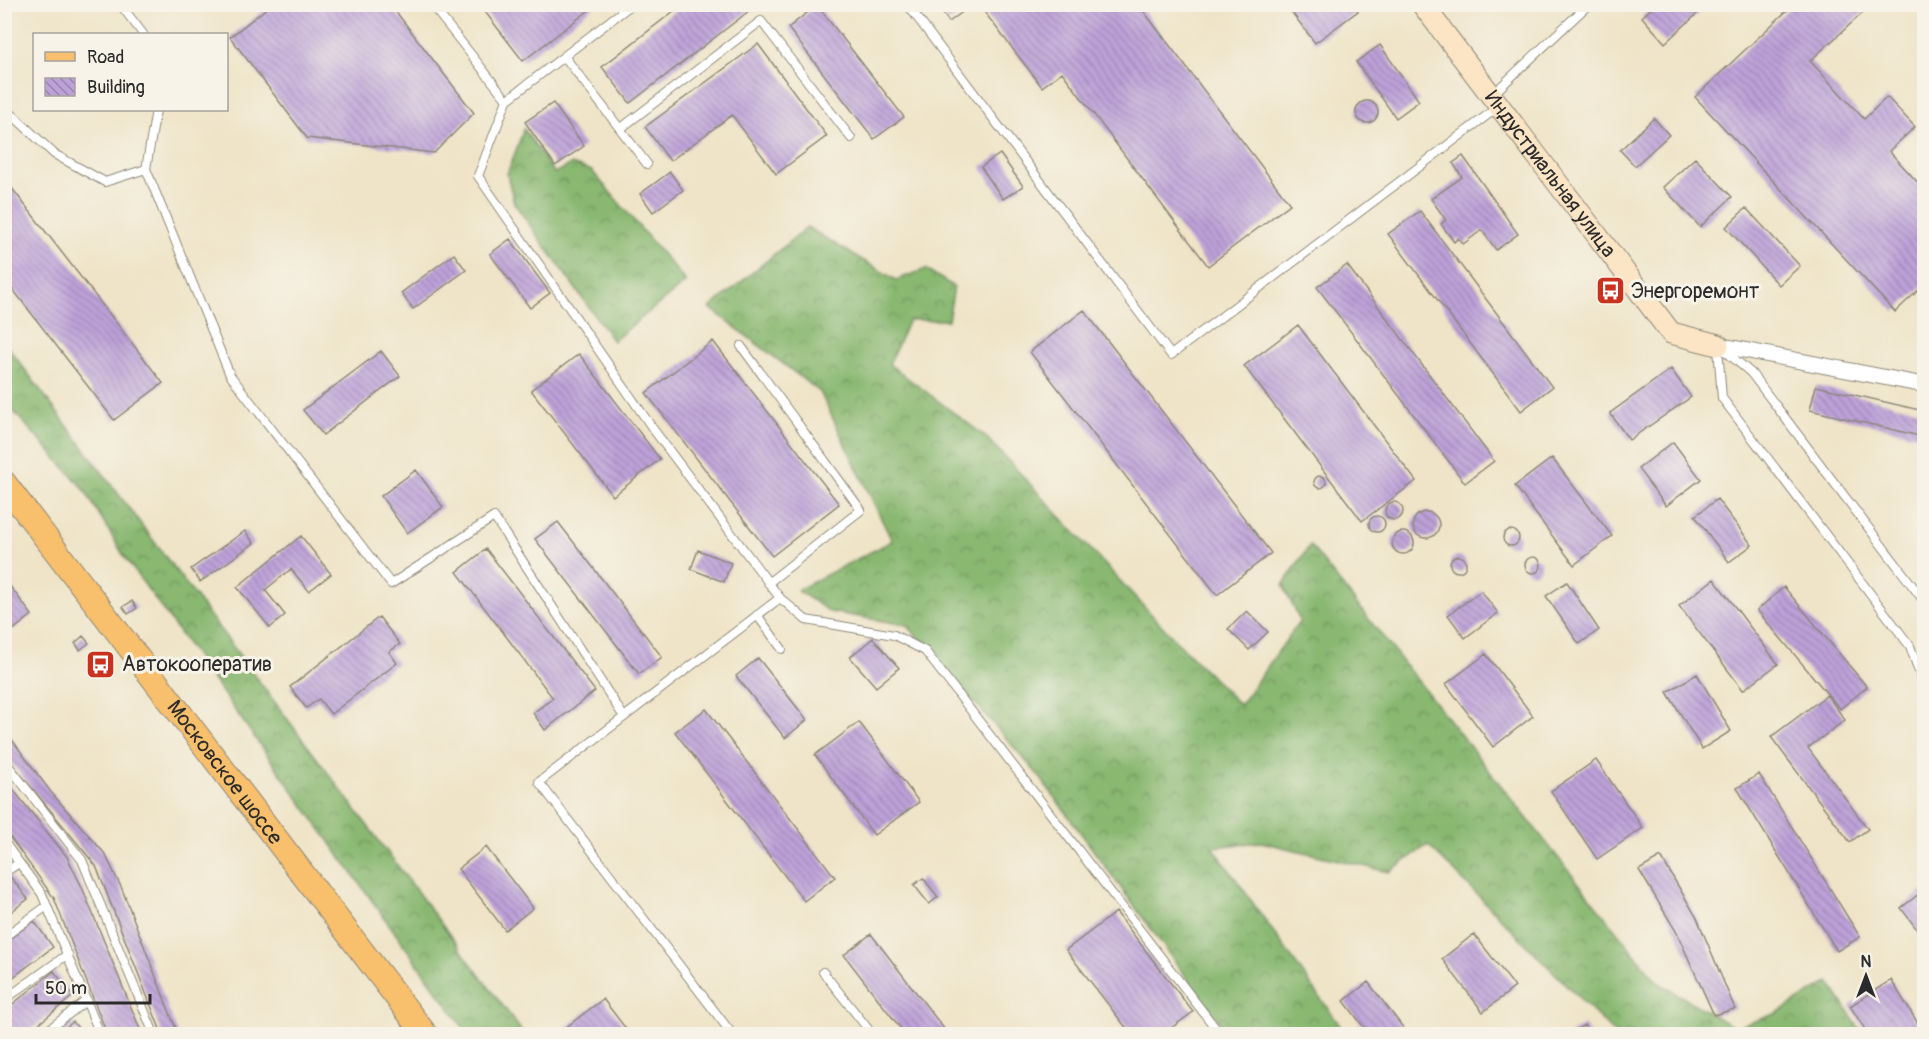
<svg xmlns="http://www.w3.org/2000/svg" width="1929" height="1039" viewBox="0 0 1929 1039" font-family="Pangolin,sans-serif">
<defs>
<pattern id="forest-crowns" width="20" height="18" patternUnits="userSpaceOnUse" patternTransform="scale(1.5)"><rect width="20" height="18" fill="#89b871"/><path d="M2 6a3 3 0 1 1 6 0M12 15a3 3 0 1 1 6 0" fill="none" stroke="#70965d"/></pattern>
<pattern id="building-back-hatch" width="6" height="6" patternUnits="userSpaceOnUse" patternTransform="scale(1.5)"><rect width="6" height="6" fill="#bda2d9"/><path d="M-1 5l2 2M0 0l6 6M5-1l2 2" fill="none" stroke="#9a84b0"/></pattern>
</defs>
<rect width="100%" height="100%" fill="#f7f3e8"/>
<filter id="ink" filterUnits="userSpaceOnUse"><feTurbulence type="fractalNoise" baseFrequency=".0167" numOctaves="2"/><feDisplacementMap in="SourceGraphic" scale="12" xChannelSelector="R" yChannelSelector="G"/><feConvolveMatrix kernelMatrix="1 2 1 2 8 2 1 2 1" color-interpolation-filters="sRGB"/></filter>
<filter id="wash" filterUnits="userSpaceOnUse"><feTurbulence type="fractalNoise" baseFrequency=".008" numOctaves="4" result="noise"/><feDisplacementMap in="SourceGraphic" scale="24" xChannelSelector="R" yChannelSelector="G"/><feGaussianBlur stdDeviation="1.35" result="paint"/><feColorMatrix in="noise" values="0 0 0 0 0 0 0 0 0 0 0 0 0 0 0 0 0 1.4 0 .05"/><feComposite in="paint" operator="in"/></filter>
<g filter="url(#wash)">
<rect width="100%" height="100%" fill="#efe4c8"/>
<!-- forest -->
<path fill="url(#forest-crowns)" stroke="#5a724e" stroke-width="1.5" d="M524,129l30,44 18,-9 20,7 94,111 -73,59 -99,-138 -7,-29z
M807,227l89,53 30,-11 28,18 -6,33h-39l-20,44 97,73 192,206 62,62 60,-84 -17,-36 27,-40 347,437 78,46 40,-14 54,-32 34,52h-248l-187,-189 -39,27 -128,-30 -48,5 133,187h-118l-189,-258 -132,-151 -77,-13 -33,-22 95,-49 -72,-149 -110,-84z
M4,344l1,-1 519,691h-56l-344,-478 -40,-67 -79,-87z"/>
<g id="blocks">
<!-- building -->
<path fill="url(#building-back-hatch)" d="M272,4h118l84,109 -40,40 -127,-15 -77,-101z
M479,4h118l-74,57z
M683,4h75l-128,99 -28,-36z
M936,4h37l-24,18z
M1289,4h64l5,7 -43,32 -28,-37z
M1656,4h52l-43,39 -23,-26z
M1794,4h69l4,5 -57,52 54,58 23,-22 28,30 -26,24 33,36 2,-3v101l-29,27 -200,-215z
M817,5l87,112 -30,22 -86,-111z
M979,5h160l151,199 -82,62 -146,-194 -20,15z
M758,44l69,92 -51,38 -44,-59 -62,46 -25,-34z
M1380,45l39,56 -23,17 -40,-56z
M1356 112a11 11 0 1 1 22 0a11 11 0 1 1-22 0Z
M553,103l31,43 -29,20 -30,-44z
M1654,118l15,17 -34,31 -15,-16z
M1000,154l23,32 -20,13 -22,-32z
M1463,156l55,78 -22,16 -14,-20 -19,14 -5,-6 -4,4 -13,-18 5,-4 -15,-21 31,-22 -9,-14z
M1695,158l37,39 -32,30 -37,-40z
M670,172l13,18 -30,22 -13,-18z
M4,178l159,205 -49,37 -110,-142z
M1746,208l54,58 -21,19 -53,-58z
M1420,211l132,176 -31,24 -133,-177z
M510,239l40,54 -20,15 -40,-54z
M454,254l12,16 -53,39 -12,-16z
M1347,265l147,196 -29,22 -148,-196z
M1084,310l187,243 -54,42 -187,-243z
M1298,325l118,156 -54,40 -118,-155z
M713,341l126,163 -67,52 -126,-163z
M381,351l19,25 -77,59 -20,-25z
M579,354l81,105 -47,37 -82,-106z
M1671,369l20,28 -62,43 -19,-27z
M1816,386l108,25v26l-114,-27z
M1673,442l28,37 -35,27 -28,-37z
M1552,458l60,78 -38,29 -59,-79z
M416,470l27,37 -36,26 -26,-37z
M1314 482a6 6 0 1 1 12 0a6 6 0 1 1-12 0Z
M1717,499l35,46 -23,17 -34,-46z
M1385 511a9 9 0 1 1 18 0a9 9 0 1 1-18 0Z
M1413 525a13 13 0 1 1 26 0a13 13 0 1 1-26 0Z
M1369 524a8 8 0 1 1 16 0a8 8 0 1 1-16 0Z
M558,522l104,135 -23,17 -104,-135z
M1503 538a8 8 0 1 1 16 0a8 8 0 1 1-16 0Z
M245,531l9,12 -54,39 -9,-13z
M1392 543a11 11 0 1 1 22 0a11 11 0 1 1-22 0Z
M301,536l30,38 -22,17 -18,-22 -26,21 20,25 -15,13 -33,-41z
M486,549l109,142 -50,39 -12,-17 20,-15 -96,-126z
M698,550l33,13 -7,19 -33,-13z
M1450 564a8 8 0 1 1 16 0a8 8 0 1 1-16 0Z
M1525 565a8 8 0 1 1 16 0a8 8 0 1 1-16 0Z
M1714,579l64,85 -35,26 -64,-84z
M6,581l26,34 -19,15 -9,-11z
M1567,582l32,48 -20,14 -33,-48z
M1784,587l83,100 -27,22 -83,-99z
M1481,591l17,22 -33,25 -17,-23z
M132,601l5,7 -9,6 -5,-7z
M1247,611l21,21 -19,18 -21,-21z
M379,617l21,27 -11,8 8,11 -66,51 -12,-15 -13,9 -16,-21z
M83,636l6,7 -9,7 -5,-7z
M873,638l26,30 -23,19 -26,-30z
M1486,654l47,62 -40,31 -47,-63z
M758,658l49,62 -22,18 -49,-62z
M1697,674l34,57 -29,18 -35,-57z
M1827,695l18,25 -37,28 60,81 -18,13 -79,-105z
M706,709l129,168 -31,24 -129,-169z
M859,722l60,80 -45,33 -59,-80z
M4,729l46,62 55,63 17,35 56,145h-16l-66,-168 -92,-112z
M1596,760l47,68 -46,31 -46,-68z
M1759,774l101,163 -23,14 -100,-163z
M7,782l60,75 14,28 61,149h-35l-53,-136 -50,-69v-45z
M486,847l47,61 -28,22 -47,-61z
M1661,857l36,61 38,91 -21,6 -38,-84 -37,-61z
M9,875l19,24 -24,18v-38z
M923,878l15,19 -9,7 -15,-19z
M1924,890v49l-23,-31z
M1116,912l77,100 -30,22h-32l-65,-84z
M34,921l19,26 -49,37v-41z
M871,934l77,100h-43l-61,-79z
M1474,934l41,53 -32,25 -41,-53z
M54,971l19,25 -47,38h-22v-23z
M1891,980l33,53v1h-56l-18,-28z
M1368,982l40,52h-39l-25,-33z
M603,999l27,35h-60l-5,-6z
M73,1022l10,12h-26z
M1584,1025l6,9h-21z"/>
</g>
</g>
<g filter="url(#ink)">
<use href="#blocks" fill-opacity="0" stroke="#8d887a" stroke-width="1.5"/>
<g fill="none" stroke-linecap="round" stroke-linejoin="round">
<defs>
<path id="lane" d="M120,4l23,30
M431,4l76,96 -29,76 175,253 127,169 26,22 88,15 31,16 295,383
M907,4l264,351 327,-248
M564,56l83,108
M1492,95l97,-91
M507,100l125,-96
M4,107l50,47 51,28 41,-13
M156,110l-10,59 84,206 161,209 103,-67 130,200
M620,129l141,-108 90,117
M741,346l120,164 -93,73
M1718,347l4,51 188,248 14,40
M1724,350l27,23 173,228
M1917,591l7,-5
M757,615l25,34
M4,760l78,100 72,174
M4,842l38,52 58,140
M4,873l15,-10
M4,937l43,-31
M823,972l49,62
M4,1000l64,-46
M43,1034l44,-34
M732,1034l-193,-252 241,-184"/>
<path id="street" d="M1718,345l206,40"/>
<g id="secondary">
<path id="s1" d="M1422,4l249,329 47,12"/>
</g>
<g id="primary">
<path id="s2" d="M4,483l421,551"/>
</g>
</defs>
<!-- lane casing -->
<use href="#lane" stroke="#8d887a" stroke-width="10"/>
<!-- street casing -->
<use href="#street" stroke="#8d887a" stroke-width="17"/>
<!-- secondary casing -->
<use href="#secondary" stroke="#8d887a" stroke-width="23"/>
<!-- primary casing -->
<use href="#primary" stroke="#8d887a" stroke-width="26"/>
<!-- lane -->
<use href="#lane" stroke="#fff" stroke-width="8"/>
<!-- street -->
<use href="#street" stroke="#fff" stroke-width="15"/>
<!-- secondary -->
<use href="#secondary" stroke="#fce5c4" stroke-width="21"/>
<!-- primary -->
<use href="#primary" stroke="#f8bf6c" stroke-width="24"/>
</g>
</g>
<!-- icons -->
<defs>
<symbol id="bus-square" viewBox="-11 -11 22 22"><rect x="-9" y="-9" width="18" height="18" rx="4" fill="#c8321e" stroke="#f7f3e8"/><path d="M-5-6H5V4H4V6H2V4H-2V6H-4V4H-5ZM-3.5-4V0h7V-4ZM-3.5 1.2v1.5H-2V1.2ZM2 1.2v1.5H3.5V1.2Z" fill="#fff"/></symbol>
</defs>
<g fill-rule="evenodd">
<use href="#bus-square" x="1594" y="274" width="33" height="33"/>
<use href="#bus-square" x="84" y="648" width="33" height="33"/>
</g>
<g text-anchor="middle" stroke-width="6" stroke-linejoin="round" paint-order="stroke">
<!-- street labels -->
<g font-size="21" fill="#2b2b2b" stroke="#f7f3e8">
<text dy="7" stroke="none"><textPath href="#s1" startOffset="213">Индустриальная улица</textPath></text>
<text dy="7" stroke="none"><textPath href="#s2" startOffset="364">Московское шоссе</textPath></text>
</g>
<!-- poi labels -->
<g font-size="21" fill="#2b2b2b" stroke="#f7f3e8" text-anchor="start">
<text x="1631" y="298">Энергоремонт</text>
<text x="122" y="671">Автокооператив</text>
</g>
</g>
<!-- margin -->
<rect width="1929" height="1039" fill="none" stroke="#f7f3e8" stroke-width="24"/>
<!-- legend -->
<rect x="33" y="33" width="195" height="78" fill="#f7f3e8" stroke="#a5a39c" stroke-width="1.5"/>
<rect x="45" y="52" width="30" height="9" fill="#f8bf6c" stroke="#a5a39c" stroke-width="1.5"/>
<text x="87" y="63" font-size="18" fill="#2b2b2b">Road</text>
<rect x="45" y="78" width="30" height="18" fill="url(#building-back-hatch)" stroke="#a5a39c" stroke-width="1.5"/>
<text x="87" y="93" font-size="18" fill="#2b2b2b">Building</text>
<!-- north arrow -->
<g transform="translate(1866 976)" stroke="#f7f3e8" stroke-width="4.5" paint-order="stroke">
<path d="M0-4.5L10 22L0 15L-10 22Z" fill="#2b2b2b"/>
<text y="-9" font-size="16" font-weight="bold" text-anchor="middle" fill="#2b2b2b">N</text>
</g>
<!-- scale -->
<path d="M36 994v9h114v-9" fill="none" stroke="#2b2b2b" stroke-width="3"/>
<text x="45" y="994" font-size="18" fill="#2b2b2b" stroke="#f7f3e8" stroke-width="4.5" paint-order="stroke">50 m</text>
</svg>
